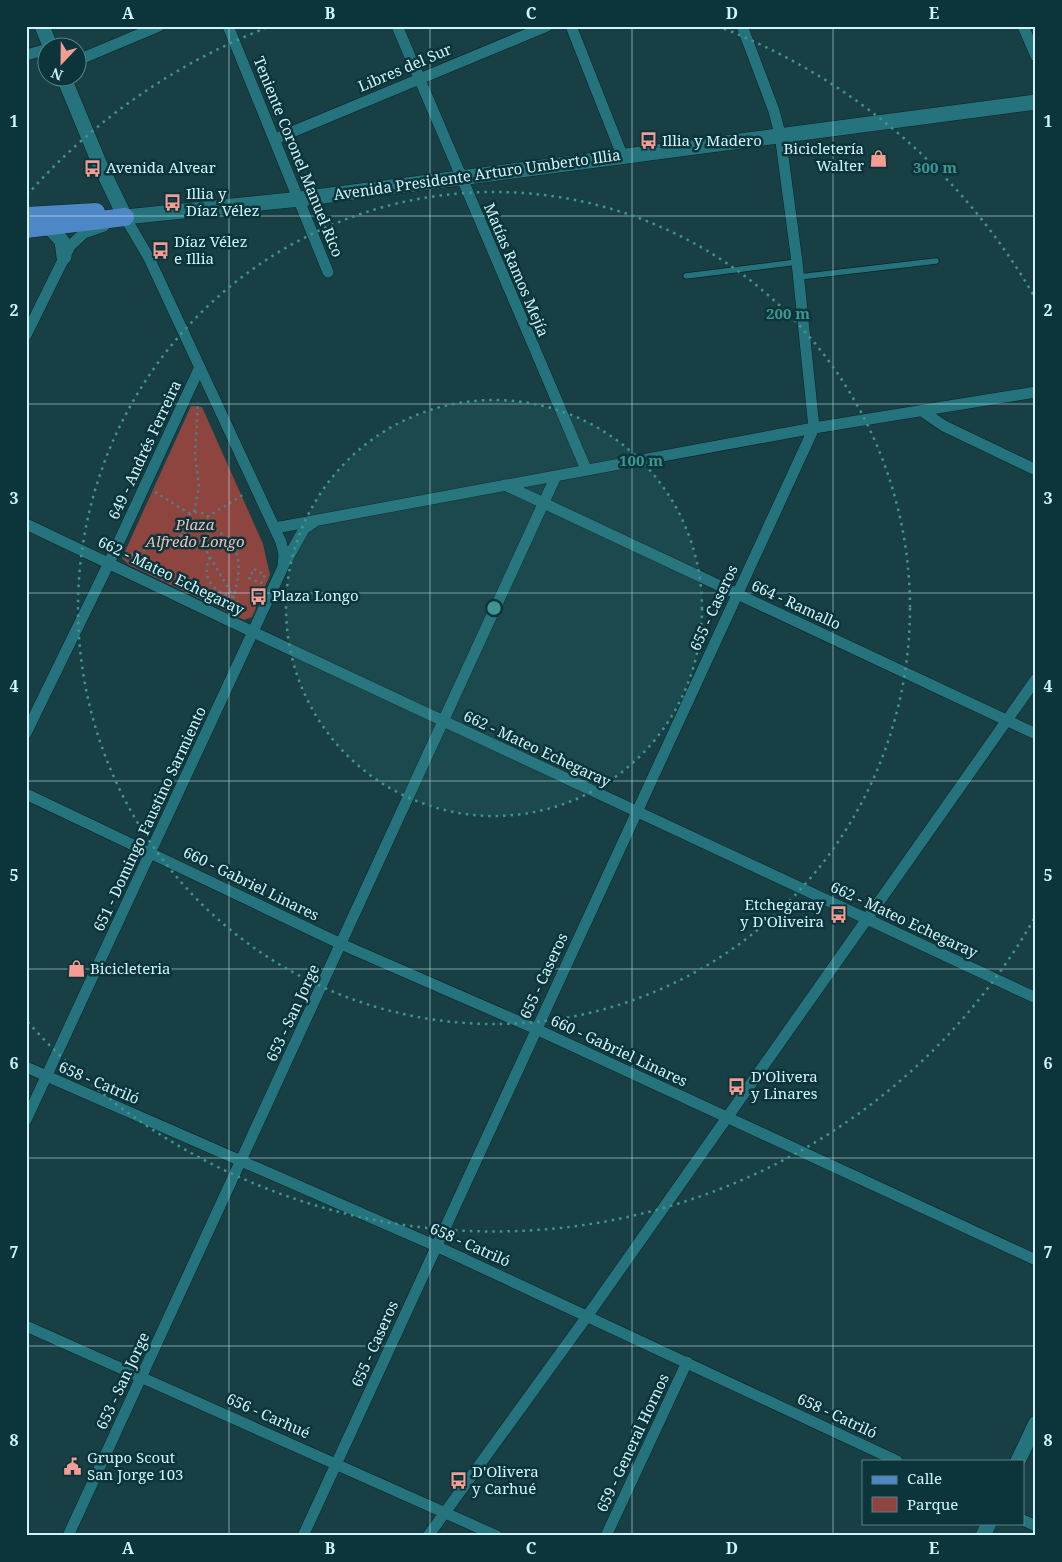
<svg xmlns="http://www.w3.org/2000/svg" width="1062" height="1562" viewBox="0 0 1062 1562" font-family="'Noto Serif',serif">
<rect width="100%" height="100%" fill="#173f44"/>
<!-- green -->
<path fill="#8e443f" d="M191,406l11,1 61,137 7,31 -18,42 -8,3 -115,-55 -7,-7z"/>
<g fill="none" stroke-linecap="round" stroke-linejoin="round">
<defs>
<path id="lane" d="M686,276l111,-14
M799,277l137,-16"/>
<path id="street" d="M228,26l100,246
M397,26l189,443
M571,26l51,129
M1023,26l13,30
M26,55l22,-6
M78,60l81,-34
M275,139l272,-113
M26,335l44,-89 14,-13 20,-7
M922,411l22,15 92,44
M505,485l531,249
M26,524l227,108 783,366
M275,528l539,-100 222,-36
M285,563l19,-34 10,-7
M26,733l83,-170 90,-194
M26,794l315,150 195,85 500,231
M26,1067l410,179 461,215
M26,1120l257,-553 1,-13 -3,-12 -132,-284 -24,-41 -6,3
M26,1326l471,210
M1023,1520l13,6
M68,1536l488,-1060
M303,1536l511,-1108 -17,-166 -17,-128 -6,-23 -32,-85
M428,1536l160,-221 448,-636
M606,1536l81,-174"/>
<path id="secondary" d="M42,26l9,22
M64,78l36,87 25,52 175,-18 736,-97
M49,227l13,14 2,16
M1018,1461l18,-38
M983,1536l6,-13"/>
<path id="primary" d="M26,216l70,-4
M26,229l99,-12"/>
</defs>
<!-- lane casing -->
<use href="#lane" stroke="#0c2427" stroke-width="7"/>
<!-- street casing -->
<use href="#street" stroke="#0c2427" stroke-width="12"/>
<!-- secondary casing -->
<use href="#secondary" stroke="#0c2427" stroke-width="16"/>
<!-- primary casing -->
<use href="#primary" stroke="#0c2427" stroke-width="19"/>
<!-- path -->
<path stroke="#557c81" stroke-width="2.5" stroke-dasharray="2.5 4" stroke-linecap="butt" d="M155,492l35,22
M183 526a14 14 0 1 1 28 0a14 14 0 1 1-28 0Z
M194,512l5,-25 -4,-33 3,-52
M207,517l39,-24
M200,540l43,73
M125,557l60,-23
M210,557c-10,21 4,36 24,40 8,-35 9,-50 -23,-71
M254,569l11,6 -4,8 -12,-5z"/>
<!-- lane -->
<use href="#lane" stroke="#25747d" stroke-width="5.5"/>
<!-- street -->
<use href="#street" stroke="#25747d" stroke-width="11"/>
<!-- secondary -->
<use href="#secondary" stroke="#25747d" stroke-width="15"/>
<!-- primary -->
<use href="#primary" stroke="#4e87c6" stroke-width="18"/>
</g>
<!-- grid -->
<path fill="none" stroke="#d0f4f9" stroke-width="1" stroke-opacity="0.55" d="M229,26v1510M430,26v1510M632,26v1510M833,26v1510M26,216h1010M26,404h1010M26,593h1010M26,781h1010M26,969h1010M26,1158h1010M26,1346h1010"/>
<!-- distance rings -->
<circle cx="494" cy="608" r="208" fill="#3f9691" fill-opacity=".12"/>
<g fill="none" stroke="#3f9691" stroke-width="2.5" stroke-dasharray="2.5 5">
<circle cx="494" cy="608" r="208"/>
<circle cx="494" cy="608" r="416"/>
<path d="M1034 919A623 623 0 0 1 27 1021M27 195A623 623 0 0 1 271 26M717 26A623 623 0 0 1 1034 296"/>
</g>
<!-- icons -->
<defs>
<symbol id="bus-bare" viewBox="-9 -9 18 18"><path d="M-5-6H5V4H4V6H2V4H-2V6H-4V4H-5ZM-3.5-4V0h7V-4ZM-3.5 1.2v1.5H-2V1.2ZM2 1.2v1.5H3.5V1.2Z" fill="#f59c93" stroke="#0b353a" stroke-width="2.5" paint-order="stroke"/></symbol>
<symbol id="shop-bare" viewBox="-9 -9 18 18"><path d="M-5-2.5h2.3a2.7 3.5 0 0 1 5.4 0H5L5.5 6h-11ZM-1.5-2.5h3a1.5 2.3 0 0 0-3 0Z" fill="#f59c93" stroke="#0b353a" stroke-width="2.5" paint-order="stroke"/></symbol>
<symbol id="civic-bare" viewBox="-9 -9 18 18"><path d="M-.6-6.5H3V-4.5H.6V-3L4-1V1h2V6H-6V1h2V-1L-.6-3ZM-1.2 2.5V6h2.4V2.5Z" fill="#f59c93" stroke="#0b353a" stroke-width="2.5" paint-order="stroke"/></symbol>
</defs>
<g fill-rule="evenodd">
<use href="#bus-bare" x="636" y="128" width="25" height="25"/>
<use href="#shop-bare" x="866" y="146" width="25" height="25"/>
<use href="#bus-bare" x="80" y="156" width="25" height="25"/>
<use href="#bus-bare" x="160" y="190" width="25" height="25"/>
<use href="#bus-bare" x="148" y="238" width="25" height="25"/>
<use href="#bus-bare" x="246" y="584" width="25" height="25"/>
<use href="#bus-bare" x="826" y="902" width="25" height="25"/>
<use href="#shop-bare" x="64" y="956" width="25" height="25"/>
<use href="#bus-bare" x="724" y="1074" width="25" height="25"/>
<use href="#civic-bare" x="60" y="1454" width="25" height="25"/>
<use href="#bus-bare" x="446" y="1468" width="25" height="25"/>
</g>
<g text-anchor="middle" stroke-width="5" stroke-linejoin="round" paint-order="stroke">
<!-- street labels -->
<g font-size="15" fill="#d0f4f9" stroke="#0b353a">
<text transform="translate(405 68) rotate(-23)" y="5">Libres del Sur</text>
<text transform="translate(298 157) rotate(68)" y="5">Teniente Coronel Manuel Rico</text>
<text transform="translate(477 175) rotate(-8)" y="5">Avenida Presidente Arturo Umberto Illia</text>
<text transform="translate(516 270) rotate(67)" y="5">Matías Ramos Mejía</text>
<text transform="translate(145 450) rotate(-65)" y="5">649 - Andrés Ferreira</text>
<text transform="translate(171 576) rotate(26)" y="5">662 - Mateo Echegaray</text>
<text transform="translate(796 605) rotate(25)" y="5">664 - Ramallo</text>
<text transform="translate(714 608) rotate(-65)" y="5">655 - Caseros</text>
<text transform="translate(537 749) rotate(25)" y="5">662 - Mateo Echegaray</text>
<text transform="translate(150 819) rotate(-65)" y="5">651 - Domingo Faustino Sarmiento</text>
<text transform="translate(251 884) rotate(26)" y="5">660 - Gabriel Linares</text>
<text transform="translate(904 920) rotate(25)" y="5">662 - Mateo Echegaray</text>
<text transform="translate(544 976) rotate(-65)" y="5">655 - Caseros</text>
<text transform="translate(293 1013) rotate(-65)" y="5">653 - San Jorge</text>
<text transform="translate(619 1051) rotate(25)" y="5">660 - Gabriel Linares</text>
<text transform="translate(99 1083) rotate(23)" y="5">658 - Catriló</text>
<text transform="translate(470 1245) rotate(24)" y="5">658 - Catriló</text>
<text transform="translate(375 1344) rotate(-66)" y="5">655 - Caseros</text>
<text transform="translate(123 1381) rotate(-65)" y="5">653 - San Jorge</text>
<text transform="translate(268 1416) rotate(24)" y="5">656 - Carhué</text>
<text transform="translate(837 1416) rotate(25)" y="5">658 - Catriló</text>
<text transform="translate(633 1443) rotate(-65)" y="5">659 - General Hornos</text>
</g>
<!-- poi labels -->
<g font-size="15" fill="#d0f4f9" stroke="#0b353a" text-anchor="start">
<text x="662" y="146">Illia y Madero</text>
<text x="864" y="154" text-anchor="end">Bicicletería<tspan x="864" dy="17">Walter</tspan></text>
<text x="106" y="173">Avenida Alvear</text>
<text x="186" y="199">Illia y<tspan x="186" dy="17">Díaz Vélez</tspan></text>
<text x="174" y="247">Díaz Vélez<tspan x="174" dy="17">e Illia</tspan></text>
<text x="272" y="601">Plaza Longo</text>
<text x="824" y="910" text-anchor="end">Etchegaray<tspan x="824" dy="17">y D'Oliveira</tspan></text>
<text x="90" y="974">Bicicleteria</text>
<text x="751" y="1082">D'Olivera<tspan x="751" dy="17">y Linares</tspan></text>
<text x="87" y="1463">Grupo Scout<tspan x="87" dy="17">San Jorge 103</tspan></text>
<text x="472" y="1477">D'Olivera<tspan x="472" dy="17">y Carhué</tspan></text>
</g>
<!-- park labels -->
<g font-size="15" font-style="italic" fill="#f1bfb9" stroke="#0b353a">
<text x="195" y="530">Plaza<tspan x="195" dy="17">Alfredo Longo</tspan></text>
</g>
</g>
<circle cx="494" cy="608" r="8" fill="#3f9691" stroke="#0b353a" stroke-width="2.5"/>
<g font-size="15" text-anchor="middle" font-weight="bold" fill="#3f9691" stroke="#0b353a" stroke-width="5" stroke-linejoin="round" paint-order="stroke">
<text x="935" y="173">300 m</text>
<text x="788" y="319">200 m</text>
<text x="641" y="466">100 m</text>
</g>
<!-- border -->
<rect width="1062" height="1562" fill="none" stroke="#0b353a" stroke-width="55"/>
<!-- legend -->
<rect x="862" y="1460" width="162" height="65" fill="#0b353a" stroke="#5a8186"/>
<rect x="872" y="1476" width="25" height="8" fill="#4e87c6" stroke="#5a8186"/>
<text x="907" y="1484" font-size="15" fill="#d0f4f9">Calle</text>
<rect x="872" y="1497" width="25" height="15" fill="#8e443f" stroke="#5a8186"/>
<text x="907" y="1510" font-size="15" fill="#d0f4f9">Parque</text>
<!-- north arrow -->
<g transform="translate(62 62) rotate(202)"><circle r="24" fill="#0b353a" stroke="#5a8186"/>
<path d="M0-4L9 19L0 12L-9 19Z" fill="#f59c93"/>
<text y="-8" font-size="14" font-weight="bold" text-anchor="middle" fill="#d0f4f9">N</text>
</g>
<rect x="28" y="28" width="1006" height="1506" fill="none" stroke="#d0f4f9" stroke-width="2"/>
<g font-size="16" text-anchor="middle" font-weight="bold" fill="#d0f4f9">
<text x="128" y="19">A</text>
<text x="330" y="19">B</text>
<text x="531" y="19">C</text>
<text x="732" y="19">D</text>
<text x="934" y="19">E</text>
<text x="14" y="127">1</text>
<text x="1048" y="127">1</text>
<text x="14" y="316">2</text>
<text x="1048" y="316">2</text>
<text x="14" y="504">3</text>
<text x="1048" y="504">3</text>
<text x="14" y="692">4</text>
<text x="1048" y="692">4</text>
<text x="14" y="881">5</text>
<text x="1048" y="881">5</text>
<text x="14" y="1069">6</text>
<text x="1048" y="1069">6</text>
<text x="14" y="1258">7</text>
<text x="1048" y="1258">7</text>
<text x="14" y="1446">8</text>
<text x="1048" y="1446">8</text>
<text x="128" y="1554">A</text>
<text x="330" y="1554">B</text>
<text x="531" y="1554">C</text>
<text x="732" y="1554">D</text>
<text x="934" y="1554">E</text>
</g>
</svg>
